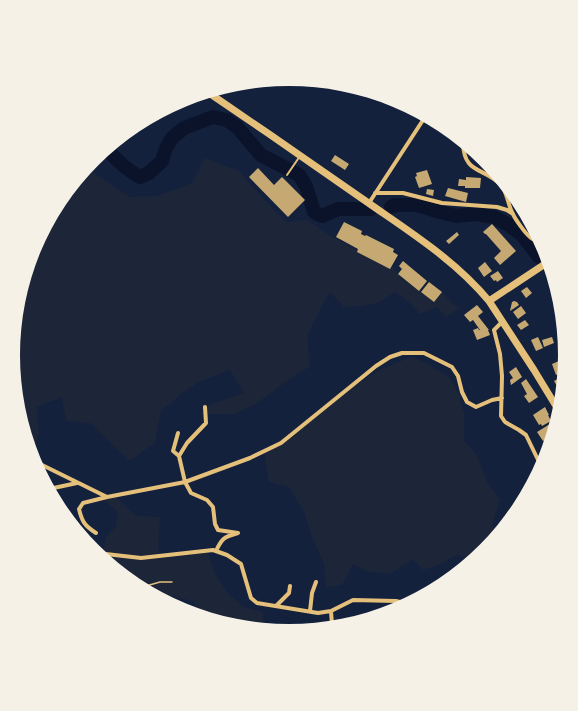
<svg xmlns="http://www.w3.org/2000/svg" width="578" height="711" viewBox="0 0 578 711" font-family="Lato,sans-serif">
<rect width="100%" height="100%" fill="#14213d"/>
<!-- green -->
<path fill="#1d2539" d="M205,158l34,13 29,33 19,18 20,-2 22,15 24,13 36,14 12,17 18,12 23,2 17,16 -13,8 -9,-10 -17,7 -10,-11 -15,-11 -17,11 -17,3 -17,1 -14,-15 -6,10 -17,34 3,30 -26,17 -28,21 -22,10h-34l11,-10 33,-11 -14,-23 -31,12 -18,12 -20,17 -6,32 -26,18 -39,-38 -24,-2 -4,-24 -25,10 2,27 -4,9 -6,2 -11,-36 -5,-54 5,-54 16,-51 26,-48 27,-34 43,29 27,-1 35,-13z
M412,356l19,10 18,11 10,17 5,20v26l13,16 10,26 13,18 -8,24 3,14 -11,13 -8,7 -20,-3 -15,9 -18,6 -10,-11 -23,15 -24,-3 -13,-7 -11,21 -16,2 -2,-23 -12,-27 -8,-25 -15,-25 -20,-5 -5,-32 45,-28 44,-35 23,-15z
M100,497h16l20,19 24,1 -2,32 4,7 45,-6 8,24 12,18 16,15 20,5v17l-28,-3 -34,-10 -8,-15 -26,-6h-12l-20,-10 -42,-35 11,-1 1,-11 11,-11 2,-15z"/>
<g fill="none" stroke-linecap="round" stroke-linejoin="round">
<!-- river -->
<path stroke="#0b132b" stroke-width="14" d="M107,149c10,12 20,21 33,28l9,-4 13,-12 4,-13 6,-10 12,-10 29,-11 14,3 10,7 24,28 38,20 7,11 8,26 8,4 16,-7h33
M391,207l4,-2h22l23,7 16,4 20,-2 18,3 15,8 13,10 17,22 8,3"/>
</g>
<!-- building -->
<path fill="#c6a872" d="M335,155l14,9 -4,6 -14,-9z
M258,168l16,17 8,-8 23,23 -17,17 -39,-40z
M427,170l5,14 -13,4 -4,-11 2,-1 -1,-3z
M466,177l15,1 -1,10h-15v-2h-7l1,-7 7,1z
M448,188l20,5 -2,9 -21,-6z
M427,189l7,1 -1,6 -7,-2z
M344,222l18,9 -1,3 4,2 1,-1 28,14 -1,3 5,3 -8,14 -33,-17 1,-3 -22,-12z
M492,224l24,27 -16,14 -6,-7 7,-7 -15,-17h-1l-2,-2z
M457,232l2,3 -10,9 -3,-3z
M403,261l24,20 -8,10 -21,-17 4,-5 -3,-3z
M485,262l7,9 -8,6 -6,-9z
M498,271l5,7 -6,4 -1,-2 -2,1 -4,-5z
M429,282l13,10 -8,10 -13,-10z
M527,287l5,6 -6,5 -5,-7z
M514,301l3,1 2,3 -9,6 2,-9z
M477,305l6,7 -5,4 11,14h-1l2,5 -13,5 -4,-10 5,-2 1,2h1l-7,-10 -3,2 -6,-7z
M521,306l5,7 -8,6 -5,-7z
M525,320l4,5 -8,5 -4,-5z
M538,337l5,11 -7,3 -5,-11z
M552,337l2,6 -10,4 -2,-7z
M559,361l4,11 -7,3 -4,-11z
M516,367l6,10 -11,8 -1,-5 3,-2 -4,-6z
M561,377l2,2 -1,4 -5,3 -3,-5z
M526,379l12,18 -9,6 -5,-7 3,-2 -6,-11z
M545,407l4,8h-1l3,6 -9,5 -1,-2 -2,1 -6,-10z
M550,424l3,6 -1,6 -9,5 -6,-9z"/>
<g fill="none" stroke-linecap="round" stroke-linejoin="round">
<!-- path -->
<path stroke="#e5c07b" stroke-width="1.5" d="M136,585l10,1 14,-4h12"/>
<!-- service -->
<path stroke="#e5c07b" stroke-width="2" d="M287,175l13,-19"/>
<!-- minor -->
<path stroke="#e5c07b" stroke-width="4" d="M463,143c1,31 20,24 37,41 8,8 7,20 13,30 2,5 12,19 17,23 2,2 7,4 10,6
M375,193h28l39,10 55,4 10,3 6,4
M369,203l56,-86
M503,321l-9,9 6,24 2,22 -1,40 4,6 14,8 7,5 15,31
M205,407l1,16 -19,20 -8,13 6,26 6,11 16,7 6,7 2,17 3,6 20,3c-14,4 -16,5 -22,18
M178,433l-5,18 6,5
M34,461l73,36 78,-15 65,-24 31,-15 95,-77 14,-9 12,-4h22l28,14 6,9 4,16 5,10 9,5 16,-7 10,-2
M49,489l28,-6
M96,533c-11,-7 -14,-11 -17,-24l4,-6 24,-6
M97,553l44,5 72,-8 14,5 14,9 10,34 6,5 61,10 13,-2 22,-11 43,1 8,2 3,1
M445,583l2,-2
M276,606l13,-13 1,-7
M310,611l2,-18 4,-11
M331,611l1,14 1,2"/>
<!-- trunk -->
<path stroke="#e5c07b" stroke-width="7" d="M209,93c53,36 105,72 158,109 43,30 88,58 122,99l45,69 25,41
M489,301l59,-39"/>
</g>
<!-- crop -->
<path d="M0 0H578V711H0ZM20 355a269 269 0 1 1 538 0a269 269 0 1 1-538 0Z" fill="#f6f1e7" fill-rule="evenodd"/>
</svg>
